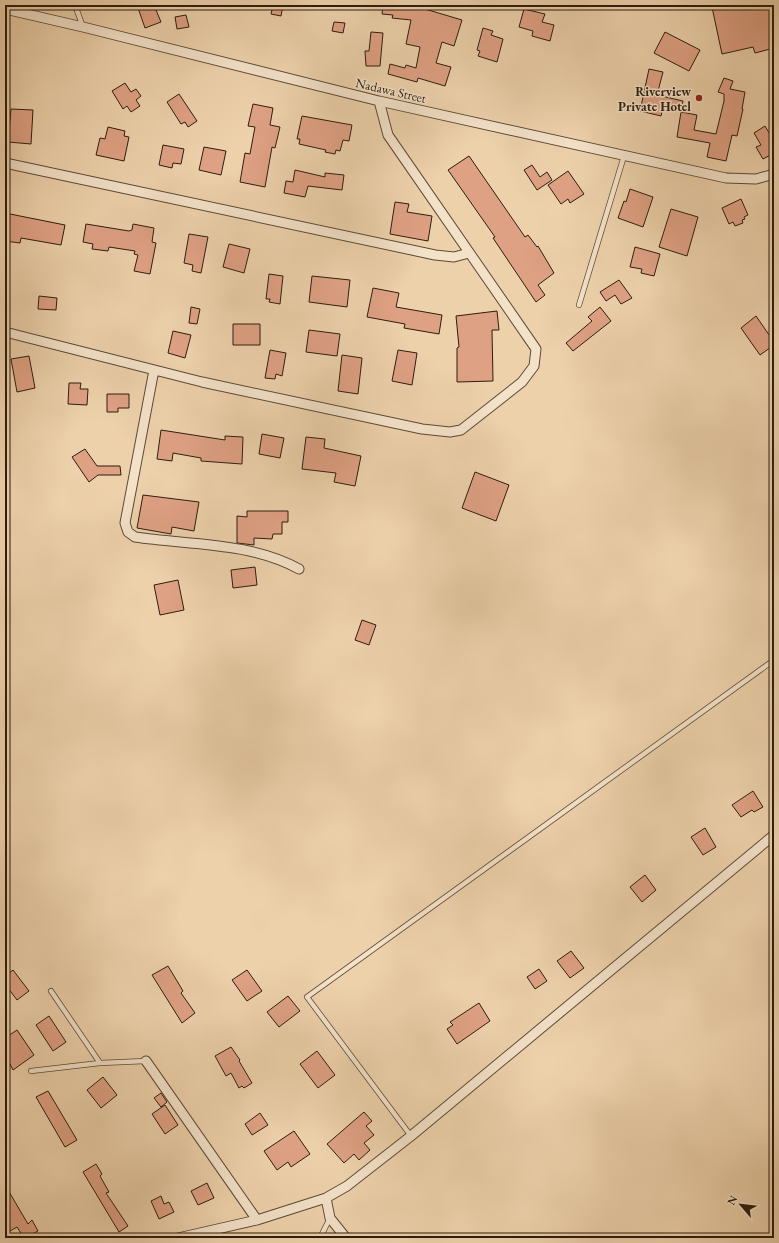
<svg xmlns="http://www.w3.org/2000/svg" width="779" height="1243" viewBox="0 0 779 1243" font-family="'EB Garamond',serif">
<rect width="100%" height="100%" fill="#edd1ab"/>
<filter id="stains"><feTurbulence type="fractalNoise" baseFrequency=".005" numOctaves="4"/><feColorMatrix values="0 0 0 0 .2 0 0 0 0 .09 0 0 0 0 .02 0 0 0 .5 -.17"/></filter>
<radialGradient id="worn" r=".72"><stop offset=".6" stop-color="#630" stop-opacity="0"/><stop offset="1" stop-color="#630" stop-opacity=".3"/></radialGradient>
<!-- building -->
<path fill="#dfa184" stroke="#2d1d0f" d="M137,5h17l7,17 -16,6z
M273,5h10l-2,11 -10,-2z
M383,5h43l-1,4 37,11 -8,26 -12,-4 -6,21 15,4 -6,19 -27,-8 -1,4 -29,-8 2,-10 15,4 1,-3 10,3 4,-21 -14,-3 5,-24 -19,-2 1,-3 -11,-1z
M723,5h49l2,7v36l-19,5 -2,-6 -31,7 -10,-47z
M524,9l21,5 -3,8 12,3 -4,16 -18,-5 1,-5 -14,-4z
M186,15l3,12 -12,2 -2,-12z
M334,22l11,1 -2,10 -11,-2z
M483,28l10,3 -2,4 12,4 -6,23 -19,-6 2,-5 -3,-1z
M371,32l12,1 -3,33h-14l-1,-15h4z
M665,32l35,18 -11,21 -35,-18z
M649,69l14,3 -6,23 26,6 -2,10 -18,-4 -2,9 -21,-5z
M724,78l9,3 -3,8 15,3 -3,17h1l-6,27 -5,-1 -6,26 -19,-4 3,-14 -33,-6 4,-25 16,3 -3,15 22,4 8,-33v-7l-6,-2z
M125,83l6,9 5,-3 5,7 -5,4 4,6 -9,6 -4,-6 -4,3 -11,-18z
M179,94l18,27 -9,6 -3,-5 -4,2 -14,-22z
M253,104l20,4 -3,17 10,2 -5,21 -3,-1 -7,40 -25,-5 5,-29 5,1 5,-27 -7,-1z
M11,109l22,1 -2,34 -23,-2z
M302,116l50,9 -3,16 -6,-1 -3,11 -4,-1 -1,4 -10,-2 1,-2 -27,-6 1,-5h-3z
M765,126l9,15v12l-11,6 -7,-12 5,-2 -7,-12z
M108,127l17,4 -1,5 5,1 -5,24 -28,-6 4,-17 5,1z
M163,145l21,4 -3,15 -8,-1 -1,5 -13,-3z
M204,147l22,4 -5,24 -22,-5z
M469,156l56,81 3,-2 9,12 1,-1 16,27 -16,12 7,10 -9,7 -43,-64 2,-1 -47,-67z
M532,165l8,12 7,-5 5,8 -15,10 -13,-20z
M295,170l30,7v-4l19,2 -2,15 -34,-4 -3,11 -21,-4 2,-12 7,1z
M568,171l16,23 -14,9 -2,-4 -7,5 -13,-19z
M630,189l23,8 -10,30 -25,-9 6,-17 2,1z
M741,199l7,16 -4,2 1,2 -3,1 1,3 -8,3 -2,-4 -4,2 -7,-16z
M395,202l14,2 -2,8 25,4 -4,25 -38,-7z
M671,209l27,8 -11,39 -28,-9z
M5,213l60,12 -4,20 -40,-7 -1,5 -15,-2z
M86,224l43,7 3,-1 1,-6 21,4 -2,14 4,1 -6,31 -16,-3 4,-16 -4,-1 1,-3 -26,-4 -1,4 -16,-2 1,-5 -10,-2z
M189,234l19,3 -7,36 -9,-2 1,-6 -9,-2z
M229,244l21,5 -6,24 -21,-6z
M635,247l25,7 -6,22 -13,-3 1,-4 -12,-2z
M269,274l14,2 -3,28 -11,-2 1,-3h-4z
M312,276l38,4 -3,27 -38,-5z
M619,280l13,18 -11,6 -6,-9 -9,6 -6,-9z
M373,288l26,5 -3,14 46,8 -3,19 -35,-6 1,-4 -38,-7z
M39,296l18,2 -1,12 -18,-1z
M191,307l9,2 -3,15 -8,-1z
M600,307l11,14 -38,30 -7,-8 26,-22 -4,-4z
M497,311l2,19h-7l1,51 -36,1v-34l2,-1 -3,-31z
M756,316l18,26v3l-14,10 -19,-27z
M233,324h27v21h-27z
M309,330l31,4 -3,22 -31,-4z
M173,331l18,4 -6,23 -17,-5z
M270,350l16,3 -4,23 -6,-2 -1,5 -10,-1z
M398,350l19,3 -5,32 -20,-4z
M342,355l20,3 -4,36 -20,-3z
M29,356l6,32 -18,4 -6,-33z
M69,383h12l-1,6h8l-1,16 -19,-1z
M107,394h22v14h-11v4h-11z
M161,430l64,10v-4l18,1 -1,27 -41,-3v-3l-28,-5 -1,8 -15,-2z
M262,434l22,4 -4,20 -21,-4z
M306,437l19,2 -1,9 37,8 -6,30 -21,-4 2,-9 -34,-4z
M85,449l12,17h23l1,9h-23l-9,7 -17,-25z
M475,472l34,13 -13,36 -34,-13z
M143,495l56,7 -5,29 -22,-4 -1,7 -34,-6z
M247,511h41v11h-6v12h-9l-1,5 -18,-1v7l-17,-2v-27l10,1z
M255,567l2,18 -24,3 -2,-18z
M178,580l6,30 -24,5 -6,-30z
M362,620l14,5 -7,20 -14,-5z
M753,791l10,16 -9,5 -2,-2 -11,7 -9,-12z
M705,828l11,19 -13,8 -12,-18z
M645,875l11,15 -14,12 -12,-15z
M571,951l13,17 -14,10 -13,-17z
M168,966l15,25 -2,2 14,20 -13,10 -30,-48z
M539,969l8,12 -12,8 -8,-12z
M13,970l16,21 -12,9 -12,-16v-8z
M247,970l15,21 -15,10 -15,-21z
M288,996l12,15 -21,16 -12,-15z
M479,1003l11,18 -33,23 -10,-15 6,-4 -3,-3z
M49,1016l17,26 -13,9 -17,-26z
M17,1030l17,25 -21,15 -3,-6 -5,4v-30z
M231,1047l9,13 -1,1 13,22 -8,5 -2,-2 -3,2 -8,-15 -5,3 -11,-20z
M317,1051l18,24 -17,13 -18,-24z
M103,1077l14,18 -16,13 -14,-18z
M48,1091l29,49 -12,7 -29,-50z
M161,1093l6,9 -6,5 -7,-9z
M165,1105l13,20 -13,9 -13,-20z
M364,1112l8,9 -6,5 8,9 -10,8 6,7 -11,10 -5,-6 -10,9 -17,-19z
M260,1113l8,12 -16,10 -7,-11z
M294,1131l16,23 -19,13 -3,-5 -11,8 -13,-19z
M96,1164l6,10 -2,2 9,16 -3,1 22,33 -9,6 -36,-60z
M207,1183l7,15 -16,7 -7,-14z
M5,1185l23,39 4,-4 6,11 -13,7h-1l-7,-11 -12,7z
M161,1196l3,8 5,-2 5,10 -15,7 -8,-18z"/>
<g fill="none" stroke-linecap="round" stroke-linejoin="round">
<defs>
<path id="lane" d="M75,5l8,22
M579,305l45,-149
M51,991l49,72 46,-2
M31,1071l69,-8
M411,1136l-104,-139 467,-337
M320,1238l10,-20"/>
<path id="street" d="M5,9l78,18 296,74 347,77 30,1 18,-5
M5,163l430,92 19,2 15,-4
M5,332l197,50 220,47 28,3 11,-2 61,-48 12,-16 2,-17 -148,-214 -9,-34
M154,370l-29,153 3,9 7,5c54,8 115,5 164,32
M146,1061l111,159
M326,1198l4,20 16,20
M178,1238l79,-18 69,-22 21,-12 64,-50 363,-301"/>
</defs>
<!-- lane casing -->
<use href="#lane" stroke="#5d4a36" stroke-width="6"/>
<!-- street casing -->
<use href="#street" stroke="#5d4a36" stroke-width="11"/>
<!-- lane -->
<use href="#lane" stroke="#f3e1c8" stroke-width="4.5"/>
<!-- street -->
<use href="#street" stroke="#f3e1c8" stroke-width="9"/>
</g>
<!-- markers -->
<circle fill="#8f2418" stroke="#f3e1c8" stroke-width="1.5" cx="699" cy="98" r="4"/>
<g text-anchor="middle" stroke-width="3" stroke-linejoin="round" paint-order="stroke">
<!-- street labels -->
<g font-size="13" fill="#2d1d0f" stroke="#f3e1c8">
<text transform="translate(391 90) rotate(13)" y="5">Nadawa Street</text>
</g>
<!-- poi labels -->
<g font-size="13" font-weight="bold" fill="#2d1d0f" stroke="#f3e1c8" text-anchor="end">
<text x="691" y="96">Riverview<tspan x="691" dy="15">Private Hotel</tspan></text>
</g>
</g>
<!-- margin -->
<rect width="779" height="1243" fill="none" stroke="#edd1ab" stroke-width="20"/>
<rect x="6" y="6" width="767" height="1231" fill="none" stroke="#2d1d0f" stroke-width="2"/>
<rect x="10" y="10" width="759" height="1223" fill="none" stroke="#2d1d0f"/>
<!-- north arrow -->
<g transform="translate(741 1205) rotate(298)" stroke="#f3e1c8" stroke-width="3" paint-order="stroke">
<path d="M0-3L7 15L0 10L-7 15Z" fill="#2d1d0f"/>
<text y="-6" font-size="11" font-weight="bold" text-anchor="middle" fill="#2d1d0f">N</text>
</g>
<rect width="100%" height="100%" filter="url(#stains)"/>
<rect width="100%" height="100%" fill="url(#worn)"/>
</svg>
